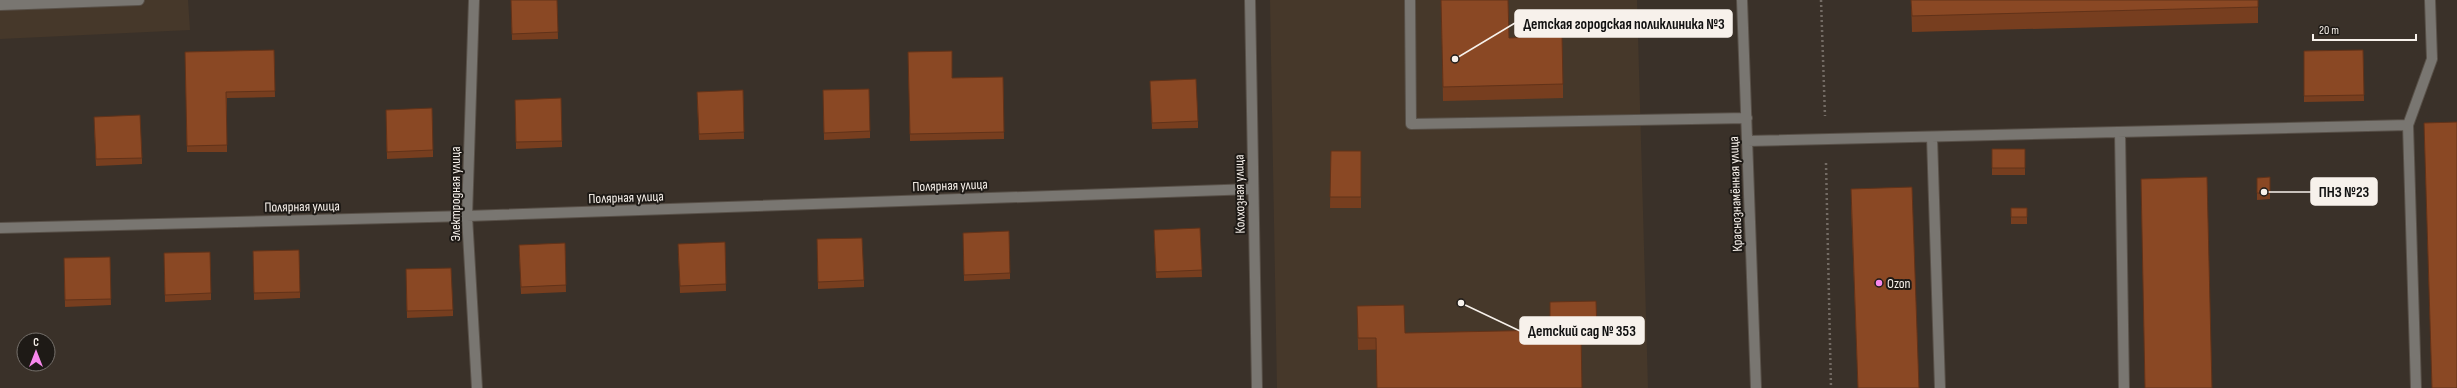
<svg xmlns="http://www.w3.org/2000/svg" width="2457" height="388" viewBox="0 0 2457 388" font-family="'Sofia Sans Condensed',sans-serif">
<rect width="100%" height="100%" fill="#3a3129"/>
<!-- built -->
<path fill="#46382a" d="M0,0h188l2,30 -190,9z
M1270,0h367l11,388h-371z"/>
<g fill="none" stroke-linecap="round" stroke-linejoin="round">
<defs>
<path id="minor" d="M474,0l-7,216 10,172
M1250,0l7,388
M1410,0l1,124 336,-6
M1742,0l14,388
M0,5l139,-5
M2120,132l4,256
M1932,137l8,251
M1747,141l661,-16
M0,228l467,-12 786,-27
M2416,388l-8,-263 24,-66 -2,-59"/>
</defs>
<!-- minor casing -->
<use href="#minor" stroke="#585048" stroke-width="12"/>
<!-- path -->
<path stroke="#736b64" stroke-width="2.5" stroke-dasharray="2 3" stroke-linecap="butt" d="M1821,0l4,116
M1826,163l5,225"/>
<!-- minor -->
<use href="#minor" stroke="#797671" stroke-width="10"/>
</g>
<!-- wall -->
<path fill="#773e1f" d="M511,0h46l1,39 -46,1z
M1441,0h67l1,38 54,46v14l-120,3z
M1911,0h347v23l-346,9z
M274,50l1,47 -48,1v54h-40l-2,-100z
M2363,50l1,51 -60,1v-51z
M908,52l44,26 51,-1 1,62 -94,2z
M1150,81l48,40v7l-46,1z
M743,90l1,49 -45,1 -2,-42z
M823,90l47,41v7l-46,2z
M515,100l47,41v6l-46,2z
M386,110l47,40v7l-46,2z
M2424,123l33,265h-25z
M94,124l48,34v6l-46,2z
M1992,149h33v26h-33z
M1331,151h30v57h-31z
M2270,177v22l-13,1v-22z
M2141,179l71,209h-67z
M1851,189l68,199h-61l-7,-183z
M2011,208h16v16h-16z
M1200,228l2,49 -46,1 -2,-42z
M963,233l47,40v6l-46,2z
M725,242l1,49 -46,2 -2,-42z
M565,243l1,49 -45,2 -2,-43z
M817,246l47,34v7l-46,2z
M164,253l47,40v7l-46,2z
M110,257l1,48 -46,2 -1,-42z
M253,258l47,34v6l-46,2z
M406,269l47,41v6l-46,2z
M1596,301l1,43 -239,6 -1,-44 48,27 145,-3z"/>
<!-- building -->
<path fill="#8a4824" stroke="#613219" d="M511,0h46l1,32 -46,2z
M1441,0h67l1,38 53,-2 1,48 -120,3z
M1911,0h347v7l-346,9z
M274,50l1,41 -49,1 1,53 -40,1 -2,-94z
M2363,50l1,45 -60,1v-45z
M952,51v27l51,-1 1,55 -94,2 -2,-82z
M1196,79l2,42 -46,2 -2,-42z
M869,89l1,42 -46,2 -1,-43z
M743,90l1,42 -45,2 -2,-42z
M561,98l1,43 -46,1 -1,-42z
M432,108l1,42 -46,2 -1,-42z
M140,115l2,43 -46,1 -2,-42z
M2457,122v266h-25l-8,-265z
M1992,149h33v19h-33z
M1331,151h30v46h-31z
M2207,177l5,211h-67l-4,-209z
M2270,177v16h-13v-15z
M1912,187l7,201h-61l-7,-199z
M2011,208h16v9h-16z
M1200,228l2,42 -46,2 -2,-42z
M1009,231l1,42 -46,2 -1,-42z
M862,238l2,42 -46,2 -1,-43z
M725,242l1,42 -46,2 -2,-42z
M565,243l1,42 -45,2 -2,-42z
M299,250l1,42 -46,1 -1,-42z
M210,252l1,41 -46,2 -1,-42z
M110,257l1,42 -46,1 -1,-42z
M451,268l2,42 -46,1 -1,-42z
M1596,301l1,31 -16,1 1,55h-205l-1,-50h-18l-1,-32 47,-1 1,28 145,-3v-28z"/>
<!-- markers -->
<circle fill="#f788ec" stroke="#1e1a16" stroke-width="1.5" cx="1879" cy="283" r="4"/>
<g text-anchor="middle" stroke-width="4" stroke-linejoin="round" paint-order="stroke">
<!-- street labels -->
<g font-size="14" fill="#f7f1eb" stroke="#1e1a16">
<text transform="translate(950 185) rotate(-2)" y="5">Полярная улица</text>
<text transform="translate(455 194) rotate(-90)" y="5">Электродная улица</text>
<text transform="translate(1239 194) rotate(-91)" y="5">Колхозная улица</text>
<text transform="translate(1735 194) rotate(-92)" y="5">Краснознамённая улица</text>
<text transform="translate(626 197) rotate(-2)" y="5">Полярная улица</text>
<text transform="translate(302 206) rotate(-1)" y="5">Полярная улица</text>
</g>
<!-- poi labels -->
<g font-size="14" fill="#f7f1eb" stroke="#1e1a16" text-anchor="start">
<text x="1887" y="288">Ozon</text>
</g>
</g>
<!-- callouts -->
<path fill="none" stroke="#f7f1eb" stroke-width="1.5" d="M1455 59L1515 23M2264 192L2311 192M1461 303L1520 331"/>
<g fill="#f7f1eb" stroke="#1e1a16" stroke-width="1.5">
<circle cx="1455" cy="59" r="4"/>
<circle cx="2264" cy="192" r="4"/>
<circle cx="1461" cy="303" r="4"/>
</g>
<g fill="#f7f1eb" stroke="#f7f1eb" stroke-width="1.5">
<rect x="1515" y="10" width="217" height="27" rx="4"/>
<rect x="2311" y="178" width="66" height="27" rx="4"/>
<rect x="1520" y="317" width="124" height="27" rx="4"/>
</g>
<g font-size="15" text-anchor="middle" font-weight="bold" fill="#111">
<text x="1624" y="29">Детская городская поликлиника №3</text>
<text x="2344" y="197">ПНЗ №23</text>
<text x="1582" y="336">Детский сад № 353</text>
</g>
<!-- north arrow -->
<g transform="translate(36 352)"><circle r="19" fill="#1e1a16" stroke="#75706b"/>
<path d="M0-3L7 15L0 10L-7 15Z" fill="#f788ec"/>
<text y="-6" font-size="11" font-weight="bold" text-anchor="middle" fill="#f7f1eb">С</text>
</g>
<!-- scale -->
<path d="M2313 34v6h103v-6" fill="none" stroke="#f7f1eb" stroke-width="2"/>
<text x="2319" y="34" font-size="12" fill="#f7f1eb" stroke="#1e1a16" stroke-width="3" paint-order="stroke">20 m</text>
</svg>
